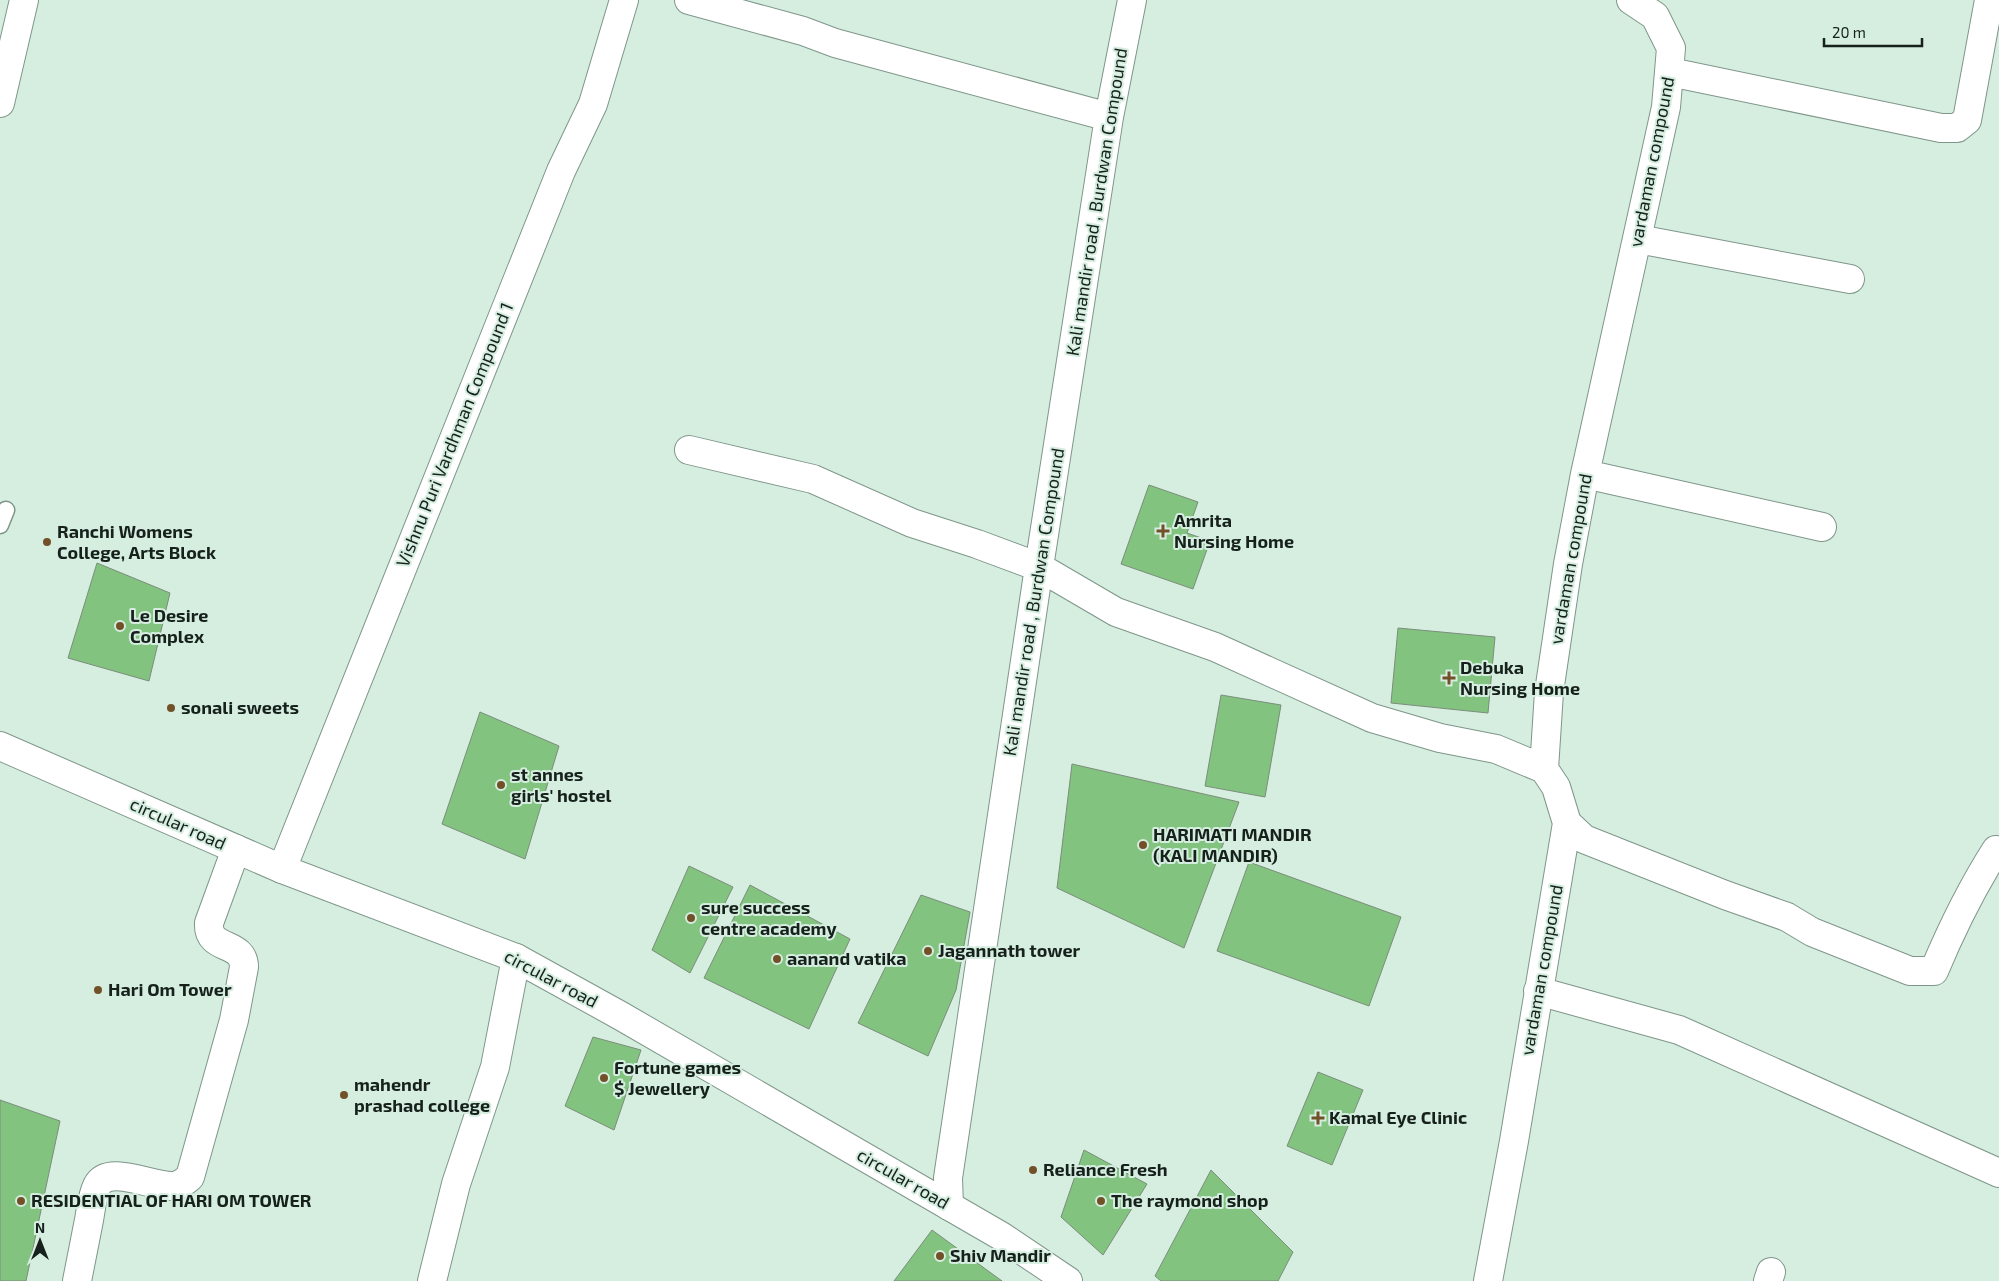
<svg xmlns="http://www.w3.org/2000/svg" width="1999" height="1281" viewBox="0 0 1999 1281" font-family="'Exo 2',sans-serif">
<rect width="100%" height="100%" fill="#d5eee0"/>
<!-- building -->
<path fill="#82c380" stroke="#7c8d7b" d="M1149,485l49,17 -11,31 23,8 -17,48 -72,-25z
M97,563l73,30 -21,88 -81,-23z
M1398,628l97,9 -7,76 -97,-10z
M1221,695l60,10 -16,92 -60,-11z
M480,712l79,34 -34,113 -83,-35z
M1072,764l167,38 -55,146 -127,-60z
M1249,862l152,55 -32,89 -152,-55z
M689,866l44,21 -43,86 -38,-23z
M750,885l100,54 -41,90 -105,-51z
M921,895l49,17 -14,78 -28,66 -70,-33z
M593,1037l48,13 -27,80 -49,-24z
M1318,1072l45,18 -31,75 -45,-19z
M0,1100l60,21 -34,160h-26z
M1084,1150l63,34 -44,71 -42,-38z
M1211,1170l82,82 -15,29h-117l-6,-5z
M932,1230l70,51h-108z"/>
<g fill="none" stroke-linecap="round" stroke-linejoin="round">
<defs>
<path id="lane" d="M0,525l6,-15"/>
<path id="street" d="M689,0l114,31 32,12 274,74
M1670,72l271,56h16l10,-8 22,-120
M0,103l24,-103
M1638,239l212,40
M689,450l124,29 99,44 65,21 62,23 77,45 99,35 157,71 68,20 56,11 48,20
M1585,474l237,53
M1567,823l17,16 141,56 62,22 25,15 98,39h24c18,-43 37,-82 62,-121
M282,869l279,-698 32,-67 31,-104
M1538,991l141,39 320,143
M949,1206l-1,-28 91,-611 70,-450 23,-117
M77,1281c4,-20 8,-41 12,-61 2,-11 3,-24 8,-34 11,-23 57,2 77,0 7,-1 11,-5 16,-9l44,-157 10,-53c0,-27 -37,-15 -35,-44l27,-74
M432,1281l24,-97 39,-117 21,-109
M1488,1281l26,-140 53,-318 -11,-36 -12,-18 5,-77 19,-128 17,-90 81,-367 5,-59 -16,-32 -24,-16
M1768,1281l3,-9"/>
<path id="primary" d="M0,746l282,123 234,89 105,58 380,220 67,45"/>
</defs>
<!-- lane casing -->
<use href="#lane" stroke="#7f968a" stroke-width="19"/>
<!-- street casing -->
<use href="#street" stroke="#7f968a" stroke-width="30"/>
<!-- primary casing -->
<use href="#primary" stroke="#7f968a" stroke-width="30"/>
<!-- lane -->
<use href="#lane" stroke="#fff" stroke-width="16"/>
<!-- street -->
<use href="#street" stroke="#fff" stroke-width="28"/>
<!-- primary -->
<use href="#primary" stroke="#fff" stroke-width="28"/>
</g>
<!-- markers -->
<g fill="#735128" stroke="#d5eee0" stroke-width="2">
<path d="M1160.5 523.5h5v5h5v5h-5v5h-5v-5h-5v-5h5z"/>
<circle cx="47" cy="542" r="5"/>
<circle cx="120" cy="626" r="5"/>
<path d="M1446.5 670.5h5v5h5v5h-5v5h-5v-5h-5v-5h5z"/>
<circle cx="171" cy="708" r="5"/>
<circle cx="501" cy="785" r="5"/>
<circle cx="1143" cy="845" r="5"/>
<circle cx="691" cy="918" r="5"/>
<circle cx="928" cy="951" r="5"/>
<circle cx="777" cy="959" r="5"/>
<circle cx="98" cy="990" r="5"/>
<circle cx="604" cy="1078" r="5"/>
<circle cx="344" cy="1095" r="5"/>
<path d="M1315.5 1110.5h5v5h5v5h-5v5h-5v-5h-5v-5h5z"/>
<circle cx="1033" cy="1170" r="5"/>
<circle cx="21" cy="1201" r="5"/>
<circle cx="1101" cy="1201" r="5"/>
<circle cx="940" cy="1256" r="5"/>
</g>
<g text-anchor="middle" stroke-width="4" stroke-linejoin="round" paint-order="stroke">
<!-- street labels -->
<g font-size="18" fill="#17211c" stroke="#d5eee0">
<text transform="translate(1652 162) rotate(-79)" y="6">vardaman compound</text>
<text transform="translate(1097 202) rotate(-81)" y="6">Kali mandir road , Burdwan Compound</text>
<text transform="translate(455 435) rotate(-68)" y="6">Vishnu Puri Vardhman Compound 1</text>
<text transform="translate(1571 559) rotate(-80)" y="6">vardaman compound</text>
<text transform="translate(1034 602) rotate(-81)" y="6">Kali mandir road , Burdwan Compound</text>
<text transform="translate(178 824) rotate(24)" y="6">circular road</text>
<text transform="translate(1542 970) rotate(-80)" y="6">vardaman compound</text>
<text transform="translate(551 979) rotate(28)" y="6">circular road</text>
<text transform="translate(903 1179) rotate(30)" y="6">circular road</text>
</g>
<!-- poi labels -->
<g font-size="18" font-weight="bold" fill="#17211c" stroke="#d5eee0" text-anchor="start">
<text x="1174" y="527">Amrita<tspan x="1174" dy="21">Nursing Home</tspan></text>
<text x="57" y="538">Ranchi Womens<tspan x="57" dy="21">College, Arts Block</tspan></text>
<text x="130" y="622">Le Desire<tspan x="130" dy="21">Complex</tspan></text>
<text x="1460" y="674">Debuka<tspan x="1460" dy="21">Nursing Home</tspan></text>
<text x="181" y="714">sonali sweets</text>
<text x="511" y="781">st annes<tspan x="511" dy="21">girls' hostel</tspan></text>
<text x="1153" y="841">HARIMATI MANDIR<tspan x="1153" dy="21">(KALI MANDIR)</tspan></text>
<text x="701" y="914">sure success<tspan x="701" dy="21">centre academy</tspan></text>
<text x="938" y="957">Jagannath tower</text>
<text x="787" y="965">aanand vatika</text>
<text x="108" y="996">Hari Om Tower</text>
<text x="614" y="1074">Fortune games<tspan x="614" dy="21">$ Jewellery</tspan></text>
<text x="354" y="1091">mahendr<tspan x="354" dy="21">prashad college</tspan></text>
<text x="1329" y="1124">Kamal Eye Clinic</text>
<text x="1043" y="1176">Reliance Fresh</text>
<text x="31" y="1207">RESIDENTIAL OF HARI OM TOWER</text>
<text x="1111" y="1207">The raymond shop</text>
<text x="950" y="1262">Shiv Mandir</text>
</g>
</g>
<!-- north arrow -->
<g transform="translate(40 1241)" stroke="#d5eee0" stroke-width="4" paint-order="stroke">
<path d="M0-4L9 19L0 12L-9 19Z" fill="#17211c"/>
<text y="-8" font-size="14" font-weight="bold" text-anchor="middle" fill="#17211c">N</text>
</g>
<!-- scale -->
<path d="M1824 38v8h98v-8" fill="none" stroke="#17211c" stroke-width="2.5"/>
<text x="1832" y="38" font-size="15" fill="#17211c" stroke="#d5eee0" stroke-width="4" paint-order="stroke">20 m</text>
</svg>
